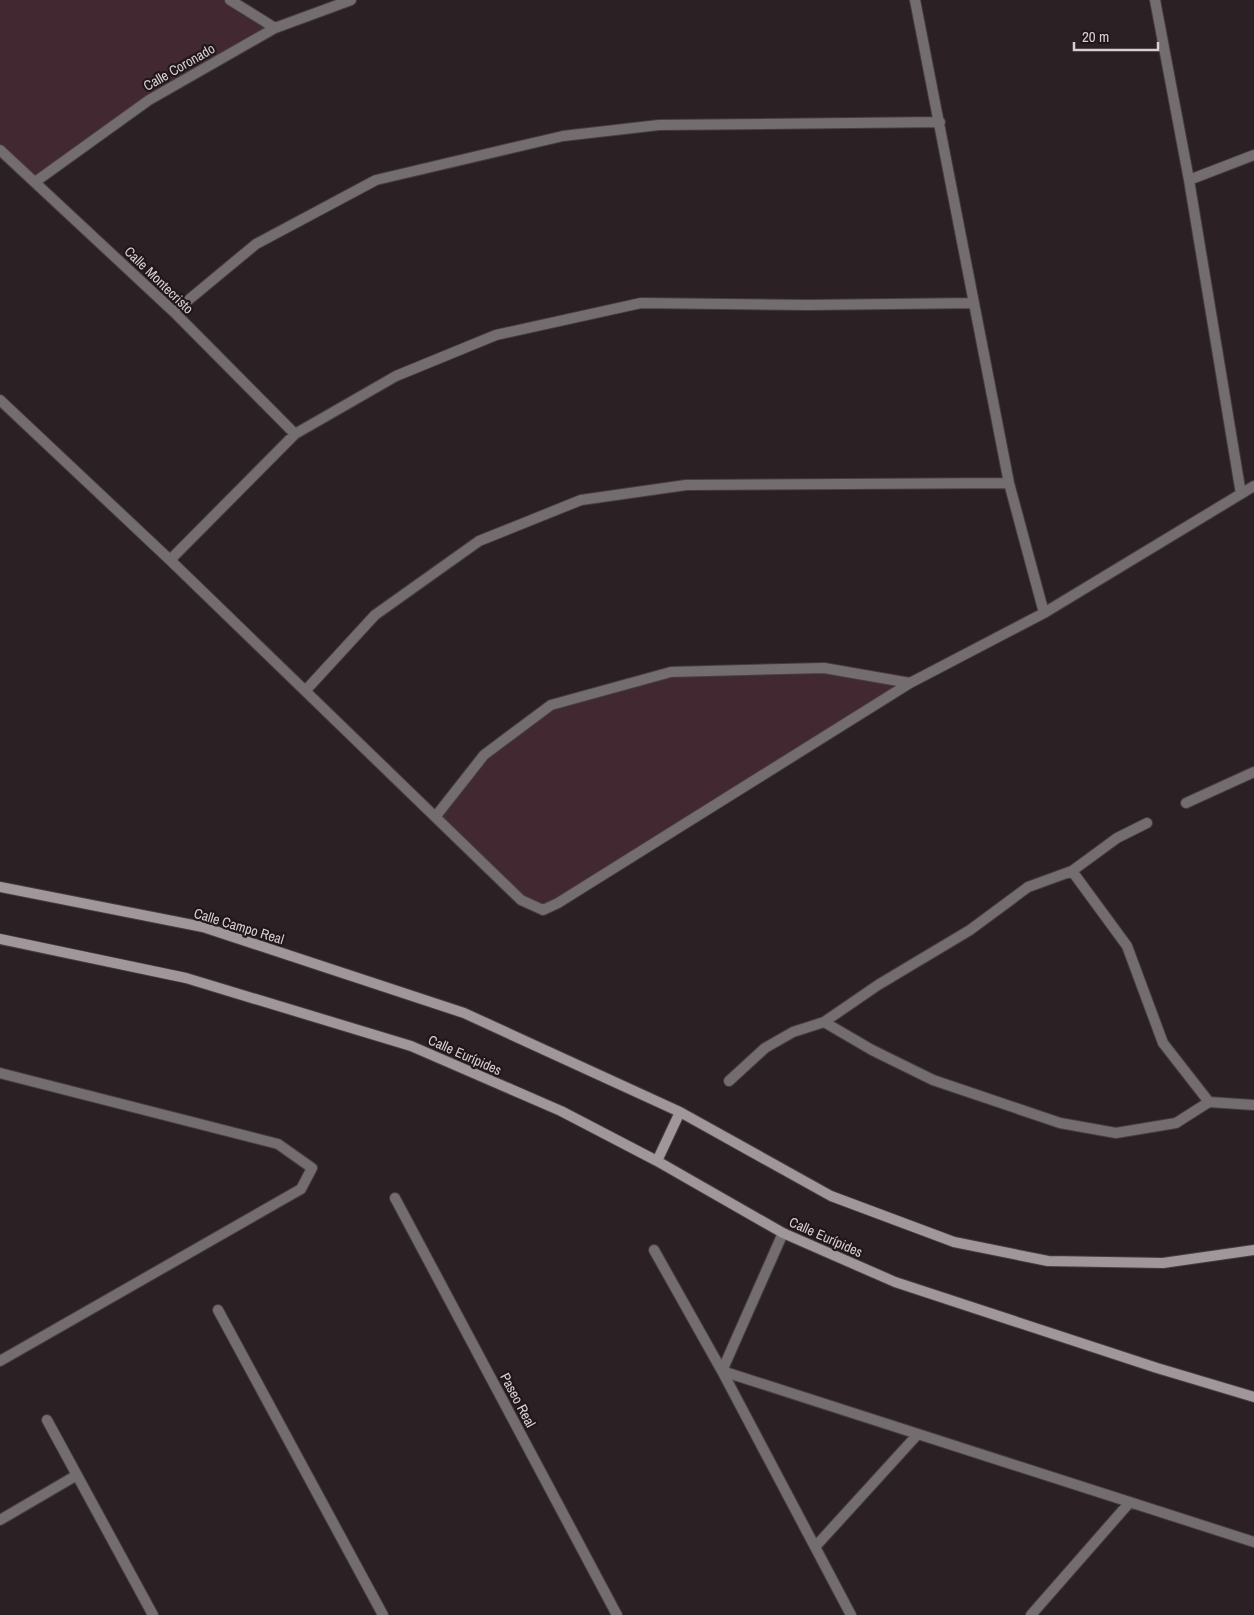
<svg xmlns="http://www.w3.org/2000/svg" width="1254" height="1615" viewBox="0 0 1254 1615" font-family="'Archivo Narrow',sans-serif">
<rect width="100%" height="100%" fill="#2b2124"/>
<!-- green -->
<path fill="#422831" d="M0,0h230l45,28 -126,72 -114,82 -35,-32z
M824,668l86,15 -367,227 -22,-10 -85,-84 48,-61 67,-50 120,-33z"/>
<g fill="none" stroke-linecap="round" stroke-linejoin="round">
<defs>
<path id="lane" d="M0,1073l278,71 34,24 -11,21 -301,172"/>
<path id="street" d="M230,0l45,28
M915,0l94,483 35,130
M1155,0l34,180 52,314
M0,150l174,162 121,122
M1189,180l65,-25
M35,182l114,-82 126,-72 76,-28
M174,312l82,-68 120,-64 187,-44 96,-11 281,-3
M0,400l170,160 351,340 22,10 15,-7 352,-220 134,-70 210,-127
M170,560l125,-126 101,-58 100,-41 145,-32 167,2 166,-2
M306,690l69,-75 104,-74 102,-41 105,-15 323,-2
M1186,803l68,-31
M436,816l48,-61 67,-50 120,-33 153,-4 86,15
M1072,871l55,75 36,97 46,59
M824,1022l48,28 61,30 127,43 56,10 60,-10 33,-21 45,3
M729,1081l36,-33 28,-16 31,-10 54,-37 92,-55 58,-43 44,-16 45,-33 30,-15
M395,1198l222,417
M654,1250l68,121 129,244
M218,1310l165,305
M722,1371l532,171
M722,1371l61,-138
M47,1420l106,195
M0,1520l77,-45
M815,1547l103,-113
M1031,1615l99,-113"/>
<path id="secondary" d="M0,887l203,40 261,86 216,99 151,84 123,46 94,19 115,2 91,-13
M0,939l186,39 225,68 150,65 96,50 126,72 112,49 262,86 97,29
M657,1161l23,-49"/>
</defs>
<!-- lane casing -->
<use href="#lane" stroke="#473d40" stroke-width="12"/>
<!-- street casing -->
<use href="#street" stroke="#473d40" stroke-width="12"/>
<!-- secondary casing -->
<use href="#secondary" stroke="#473d40" stroke-width="12"/>
<!-- lane -->
<use href="#lane" stroke="#736d6f" stroke-width="10"/>
<!-- street -->
<use href="#street" stroke="#736d6f" stroke-width="10"/>
<!-- secondary -->
<use href="#secondary" stroke="#a0979a" stroke-width="10"/>
</g>
<g text-anchor="middle" stroke-width="4.5" stroke-linejoin="round" paint-order="stroke">
<!-- street labels -->
<g font-size="14" fill="#d7d0d2" stroke="#21171b">
<text transform="translate(179 67) rotate(-30)" y="5">Calle Coronado</text>
<text transform="translate(159 280) rotate(44)" y="5">Calle Montecristo</text>
<text transform="translate(239 926) rotate(17)" y="5">Calle Campo Real</text>
<text transform="translate(465 1055) rotate(24)" y="5">Calle Eurípides</text>
<text transform="translate(826 1237) rotate(24)" y="5">Calle Eurípides</text>
<text transform="translate(518 1400) rotate(62)" y="5">Paseo Real</text>
</g>
</g>
<!-- scale -->
<path d="M1074 42v8h84v-8" fill="none" stroke="#d7d0d2" stroke-width="2.5"/>
<text x="1082" y="42" font-size="15" fill="#d7d0d2" stroke="#21171b" stroke-width="4" paint-order="stroke">20 m</text>
</svg>
